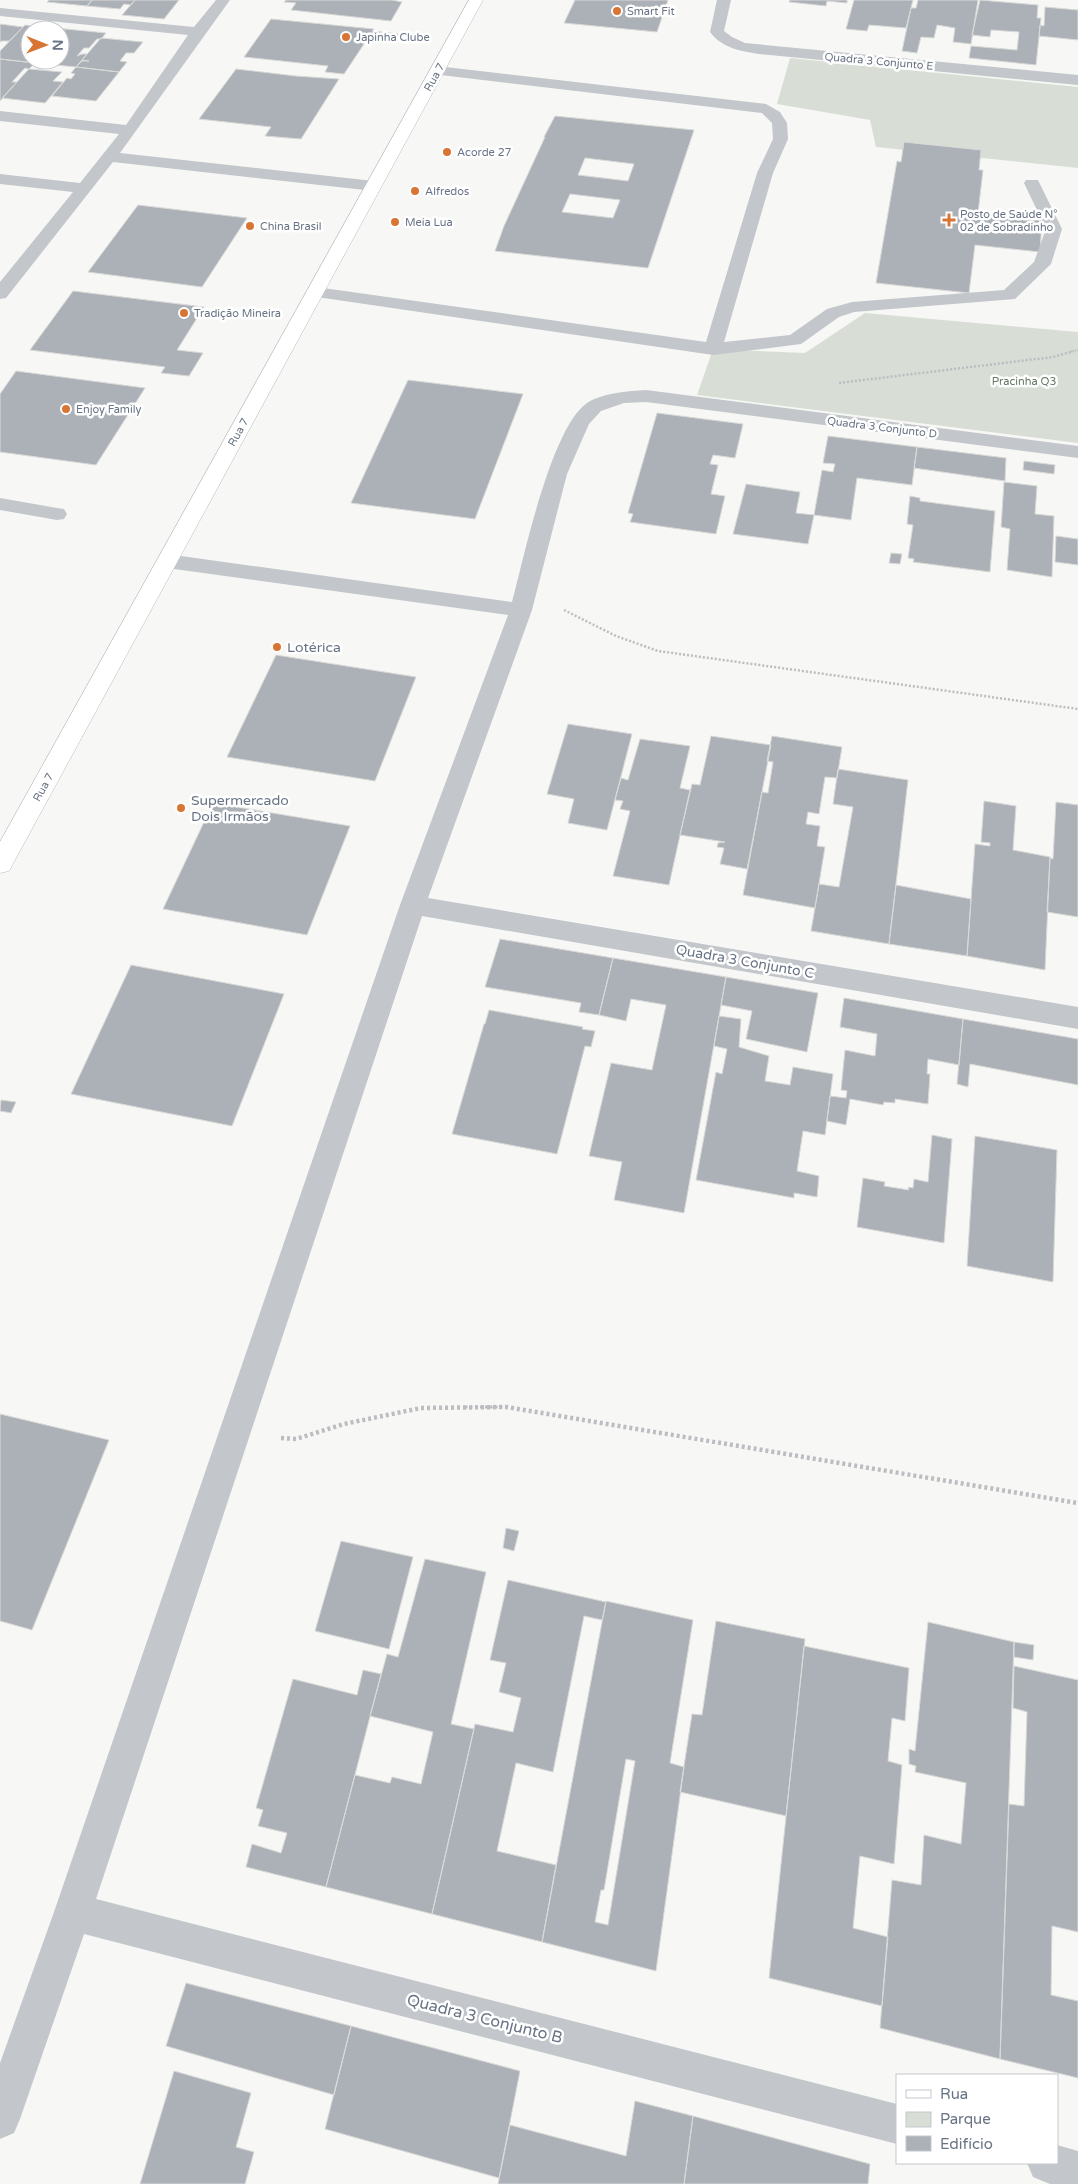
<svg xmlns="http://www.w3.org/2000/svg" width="1078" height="2184" viewBox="0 0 1078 2184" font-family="'Varela Round',sans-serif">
<rect width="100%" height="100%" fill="#f7f8f5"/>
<!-- green -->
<path fill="#d8ded6" d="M790,58l288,29v81l-202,-21 -6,-27 -93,-16z
M865,313l213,19v111l-381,-48 16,-46 92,4z"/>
<!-- building -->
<path fill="#acb1b8" stroke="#d9d9d7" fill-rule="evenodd" d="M49,0h43l-5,6 -40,-4z
M92,0h43l-4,5 -7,-1 -4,5 -33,-3z
M135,0h44l-15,19 -42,-4z
M286,0h106l10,2 -11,19 -100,-11 5,-7 -12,-1z
M575,0h93l-11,32 -93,-9z
M790,0h57v3l-20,-2 -1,5 -37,-4z
M854,0h59l-7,28 -37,-3 -2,6 -21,-2z
M918,0h60l-7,44 -18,-2 2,-14 -18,-3 -3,13 -13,-1 -4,16 -15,-2 9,-43h5z
M980,0l58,5 -1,13h4l-5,47 -67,-7 2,-12 46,4 2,-18 -28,-2 -1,7 -18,-2z
M1045,7l33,3v30l-39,-4 1,-11 4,1z
M271,19l103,10 -2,2 29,3 -4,7 -29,-3 -24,36 -19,-2 3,-6 -84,-9z
M0,24l23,3 -14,14h-7l-2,1z
M25,25l41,4 -6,6v-5h-30v30h7l-2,3 -35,-4v-8z
M66,29l40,4 -5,6h-4l-8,9h-5l-7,8 5,-2h5l-11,13 -41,-4 2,-3h23v-25z
M101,38l42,4 -9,11h-8l-6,8 7,1 -8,10 -43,-5 6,-6h7l-7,-1z
M0,59l35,4 -6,6 -4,-1 -13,14h5l-17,19z
M76,67l43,5 -23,29 -44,-5 15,-18 4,1 4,-5 -4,-1z
M29,69l33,3 -9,9 10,1 -18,21 -43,-5z
M236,69l60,7 43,3 -38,60 -36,-3 6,-9 -72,-8z
M555,116l139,14 -46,138 -153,-17 9,-25 41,-89h-1zM585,158l49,6 -6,17 -50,-6zM570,194l50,6 -7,18 -51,-6z
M904,142l77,8 -2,20h4l-5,43 64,7 -2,32 -65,-7 -6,48 -93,-10 21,-122 4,1z
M138,205l109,13 -45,69 -114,-15z
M73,291l131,16 -27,43 26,3 -14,23 -28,-3 4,-6 -135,-17z
M16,371l129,17 -49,77 -96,-13v-58z
M408,380l115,14 -48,125 -124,-16z
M657,413l86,11 -8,34 -22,-3 -3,9 8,1 -7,29 14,2 -9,38 -86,-12 3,-8 -5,-1z
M828,436l89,11 -5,38 -55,-7 -6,42 -37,-5 8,-45 11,2 2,-8 -12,-1z
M917,447l89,11 -1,23 -91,-13z
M1024,461l31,4 -1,9 -31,-4z
M1004,482l33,4 -2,28 19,2 -2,61 -45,-7 3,-41 -9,-2z
M746,484l54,8 -4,21 18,2 -6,29 -75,-10z
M910,496l10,2v3l75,10 -5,61 -77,-10 1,-3 -6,-1 5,-33 -6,-1z
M1056,536l22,3v26l-23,-3z
M891,553l11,1 -2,10 -11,-1z
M276,655l140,22 -41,104 -148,-24z
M568,724l64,10 -25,96 -39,-7 6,-24 -27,-5z
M711,736l60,9 -24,124 -27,-5 4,-16 -7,-1 1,-4 7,-1 -45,-7 12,-51 8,1z
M772,736l70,11 -5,31 -12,-1 -6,37 -11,-2 -2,12 14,2 -3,20 8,1 -10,61 -72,-13 19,-103 6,1 5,-31 -6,-1z
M640,739l50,7 -10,42 10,2 -21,95 -56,-9 17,-65 -10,-2 3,-8 -8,-1 6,-22 7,2z
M838,769l70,11 -19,164 -78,-13 8,-47 20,3 14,-80 -20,-3z
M984,801l32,5 -3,44 37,7 -5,113 -78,-14 8,-112 15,2v-3l-9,-1z
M1056,802l22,3v112l-31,-5 3,-54 3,1z
M213,803l137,23 -43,109 -144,-26z
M896,885l75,14 -4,57 -78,-12z
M500,939l113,19 -14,57 -20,-3 2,-9 -96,-16z
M613,958l113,19 -42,236 -70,-13 8,-38 -33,-6 22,-93 41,7 14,-65 -35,-6 -5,22 -27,-6z
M131,965l153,29 -52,132 -161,-32z
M726,977l92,16 -11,59 -61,-13 6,-28 -31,-6z
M844,998l119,21 -4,46 -31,-6 -1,15h3l-2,30 -33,-5v4l-11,-1 -1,3 -33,-6 -4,26 -19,-4 3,-25 16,2 1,-7 -6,-1 4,-40 30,6 2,-22 -37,-7z
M489,1010l94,17 -1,2 13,2 -4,16 -6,-1 -28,108 -105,-20 32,-110h1z
M719,1016l22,3 -2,28 30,9 -4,25 25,4 3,-18 40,7 -8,61 -22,-4 -6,40 22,5 -2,21 -23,-4v5l-98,-18 20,-108 6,2 5,-25 -13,-3z
M963,1019l115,20v46l-108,-21 -2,23 -11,-3z
M1,1100l15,2 -5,11 -11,-2z
M932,1135l20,4 -8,104 -87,-16 6,-49 22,4 -1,4 25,4 -1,-3 5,1 1,-9 14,3z
M975,1136l82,14 -4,132 -86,-16z
M0,1414l109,26 -77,190 -32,-9z
M506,1528l13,3 -5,20 -11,-3z
M341,1541l72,16 -24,92 -74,-18z
M425,1559l61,13 -35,152 23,5 -42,185 -106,-27 29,-112 35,8 2,-6 29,7 12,-52 -63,-16 17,-62 11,3z
M508,1580l98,22 -4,18 -18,-4 -31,156 -37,-9 -19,88 59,14 -14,77 -110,-28 43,-190 38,8 8,-34 -22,-6 7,-29 -16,-3z
M606,1601l87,19 -23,143 14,4 -28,204 -114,-29zM626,1759l9,2 -27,164 -13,-3 6,-32h3z
M716,1621l89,18 -19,177 -106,-24 12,-78 10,1z
M928,1622l86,20 -14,417 -120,-31 12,-148 29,5 3,-50 37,9 5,-61 -51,-11 1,-6 -7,-2v-15l6,2z
M1014,1642l20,3 -1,15 -19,-3z
M804,1646l105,22 -4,53 -13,-3 -4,43 14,4 -8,99 -34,-8 -7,72 35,9 -6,69 -113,-28z
M1014,1666l64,14v252l-26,-6 -1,69 27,6v77l-78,-19 9,-255 15,2 3,-94 -14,-4z
M363,1670l18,4 -55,213 -80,-20 6,-23 29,9 6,-20 -29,-7 5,-16 -7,-2 37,-129 64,16z
M186,1983l165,43 -17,69 -168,-49z
M351,2026l169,45 -21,107 -174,-49z
M174,2071l77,22 -15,54 18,5 -9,32h-105z
M635,2101l58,15 -9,68h-186l12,-59 116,31z
M693,2116l177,48 -2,20h-184z"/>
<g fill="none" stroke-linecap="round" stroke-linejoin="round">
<defs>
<path id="major" d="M469,0h14l-474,871 -9,2v-31z"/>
</defs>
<!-- major casing -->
<use href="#major" stroke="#b6b9be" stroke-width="1"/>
<!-- path-far3 -->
<path stroke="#bbbdc0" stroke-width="2" stroke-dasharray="1 1" stroke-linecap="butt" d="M1069,352l9,-2"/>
<!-- path-far2 -->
<path stroke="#bbbdc0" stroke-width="2.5" stroke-dasharray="2 2" stroke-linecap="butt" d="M839,383l214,-26 21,-6
M564,610l52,26 42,15 420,58"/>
<!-- path-far1 -->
<path stroke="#bbbdc0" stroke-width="3" stroke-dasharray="2.5 2.5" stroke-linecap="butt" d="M465,1407h44"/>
<!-- path -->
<path stroke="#bbbdc0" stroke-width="4.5" stroke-dasharray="3 3" stroke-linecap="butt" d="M281,1438l15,1 48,-15 77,-16 85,-1 572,96"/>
<!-- minor -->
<path fill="#c3c6ca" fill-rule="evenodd" d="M216,0h14l-110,153 254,28 6,2 2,3 -2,3 -6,2 -261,-29 -107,136 -6,1v-17l73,-90 -73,-8v-10l80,9 39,-49 -119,-13v-10l126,14 62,-90 -188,-19v-8l194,19z
M717,0h14l-7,31 8,6 13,6 333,32v10l-319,-31c-19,-3 -37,-6 -49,-22z
M437,66l329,38 14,8 7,11 1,16 -15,34 -49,169 66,-7 37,-26 25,-7 152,-12 30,-28 12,-33 -22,-46 2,-3h12l24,49 -11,35 -36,35 -161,13 -15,5 -38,27 -88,11 -403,-59 -3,-4 3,-4 6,-1 390,55 51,-169 16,-34 -1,-16 -10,-10 -330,-39 -3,-3 3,-3z
M646,390l432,56v12l-432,-56 -22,1 -23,8 -12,13 -22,50 -35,136 -104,288 650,109v22l-656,-113 -326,983 801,205v40l-813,-210 -64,185 -6,14 -14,6v-76l54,-151 346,-1007 108,-290 -341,-47 -7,-2 -4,-5 4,-5 7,-2 345,48c12,-45 39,-174 75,-199 15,-10 41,-12 59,-13z
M0,498l57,10 7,1 3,5 -3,5 -7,1 -57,-10z
M1057,2145l21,6v33h-28l-17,-7 -6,-14h30z"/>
<!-- major -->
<use href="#major" fill="#fff" fill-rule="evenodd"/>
</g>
<!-- markers -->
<g fill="#d97534" stroke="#fff" stroke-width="2">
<circle cx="617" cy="11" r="5"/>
<circle cx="346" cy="37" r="5"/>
<circle cx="447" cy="152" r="5"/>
<circle cx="415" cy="191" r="5"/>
<path d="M946.5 212.5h5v5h5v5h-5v5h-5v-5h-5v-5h5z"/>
<circle cx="395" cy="222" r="5"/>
<circle cx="250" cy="226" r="5"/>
<circle cx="184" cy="313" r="5"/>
<circle cx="66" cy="409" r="5"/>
<circle cx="277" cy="647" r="5"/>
<circle cx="181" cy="808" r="5"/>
</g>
<g text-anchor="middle" stroke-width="5" stroke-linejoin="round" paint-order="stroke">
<!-- far-poi labels -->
<g font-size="11" fill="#687384" stroke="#fff" text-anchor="start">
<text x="627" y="15">Smart Fit</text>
<text x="356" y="41">Japinha Clube</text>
<text x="457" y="156">Acorde 27</text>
<text x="425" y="195">Alfredos</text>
<text x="960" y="218">Posto de Saúde N°<tspan x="960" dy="13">02 de Sobradinho</tspan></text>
<text x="405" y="226">Meia Lua</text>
<text x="260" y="230">China Brasil</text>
<text x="194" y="317">Tradição Mineira</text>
<text x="76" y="413">Enjoy Family</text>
</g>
<!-- far-street labels -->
<g font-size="11" fill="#687384" stroke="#fff">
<text transform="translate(879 61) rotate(5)" y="4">Quadra 3 Conjunto E</text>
<text transform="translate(434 77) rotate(-61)" y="4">Rua 7</text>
<text transform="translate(882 427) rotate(7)" y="4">Quadra 3 Conjunto D</text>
<text transform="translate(238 432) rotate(-61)" y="4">Rua 7</text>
<text transform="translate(43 787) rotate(-61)" y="4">Rua 7</text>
</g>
<!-- far-park labels -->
<g font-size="11" fill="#647763" stroke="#fff">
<text x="1024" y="385">Pracinha Q3</text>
</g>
<!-- poi labels -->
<g font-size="14" fill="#687384" stroke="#fff" text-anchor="start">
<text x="287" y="652">Lotérica</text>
<text x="191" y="805">Supermercado<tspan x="191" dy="16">Dois Irmãos</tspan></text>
</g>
<!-- street labels -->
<g font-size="14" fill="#687384" stroke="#fff">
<text transform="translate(745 961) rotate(10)" y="5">Quadra 3 Conjunto C</text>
</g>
<!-- near-street labels -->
<g font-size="16" fill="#687384" stroke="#fff">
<text transform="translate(485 2018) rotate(14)" y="6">Quadra 3 Conjunto B</text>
</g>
</g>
<!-- legend -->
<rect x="896" y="2074" width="162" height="90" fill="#ffffff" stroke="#c3c7ce"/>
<rect x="906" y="2090" width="25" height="8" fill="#ffffff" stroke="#c3c7ce"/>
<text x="940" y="2099" font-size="15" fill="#687384">Rua</text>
<rect x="906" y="2112" width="25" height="15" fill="#d8ded6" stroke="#c3c7ce"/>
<text x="940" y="2124" font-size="15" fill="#687384">Parque</text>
<rect x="906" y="2136" width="25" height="15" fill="#acb1b8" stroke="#c3c7ce"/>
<text x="940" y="2149" font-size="15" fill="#687384">Edifício</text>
<!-- north arrow -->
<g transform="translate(45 45) rotate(91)"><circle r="24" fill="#ffffff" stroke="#c3c7ce"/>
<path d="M0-4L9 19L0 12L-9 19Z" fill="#d97534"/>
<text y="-8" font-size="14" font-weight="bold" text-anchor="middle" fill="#687384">N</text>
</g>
</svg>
